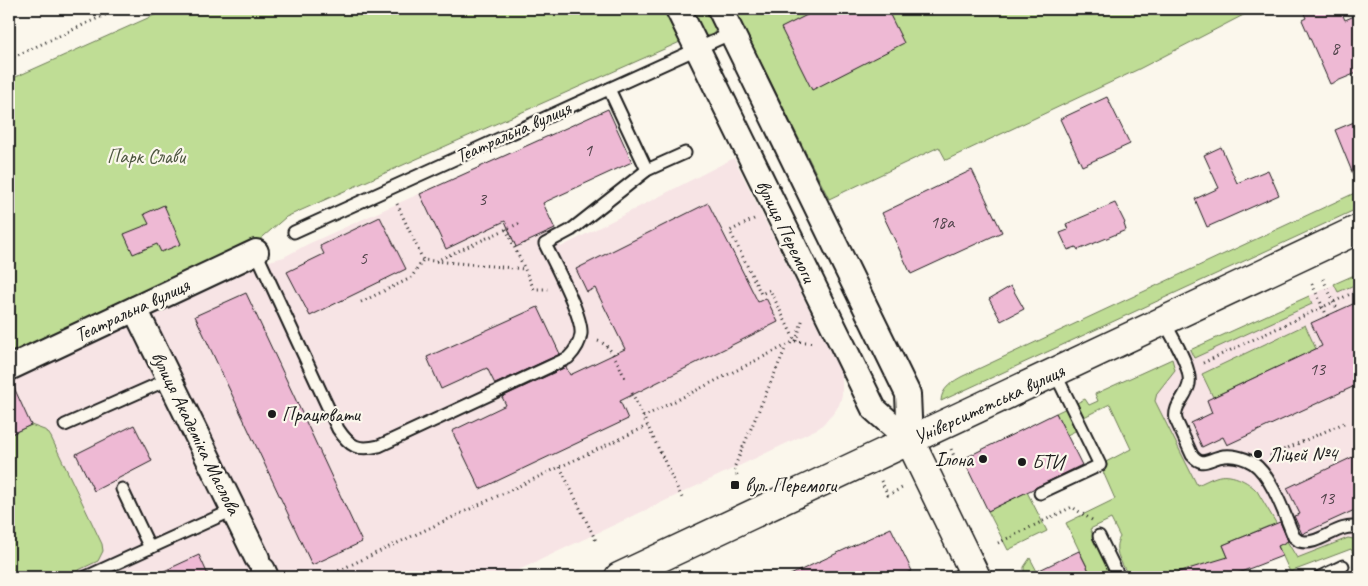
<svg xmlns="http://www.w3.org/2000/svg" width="1368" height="586" font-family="Caveat,sans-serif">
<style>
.built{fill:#f7e4e5}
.green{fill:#bfdd95;stroke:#6e7c58}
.building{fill:#eeb9d4;stroke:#1c1c1c}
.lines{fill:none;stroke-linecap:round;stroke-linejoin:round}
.lane-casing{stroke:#1c1c1c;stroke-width:15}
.street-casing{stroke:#1c1c1c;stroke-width:28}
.secondary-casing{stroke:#1c1c1c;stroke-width:31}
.path{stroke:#1c1c1c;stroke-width:3;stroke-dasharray:1 4;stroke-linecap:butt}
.lane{stroke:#fbf7ec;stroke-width:11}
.street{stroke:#fbf7ec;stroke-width:24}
.secondary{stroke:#fbf7ec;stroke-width:28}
.poi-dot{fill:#1c1c1c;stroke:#fbf7ec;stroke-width:2}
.labels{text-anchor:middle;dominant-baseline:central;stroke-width:4.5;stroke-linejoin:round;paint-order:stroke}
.number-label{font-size:18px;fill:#50434a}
.street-label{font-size:20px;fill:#1c1c1c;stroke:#fbf7ec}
.park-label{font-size:20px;fill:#4d5640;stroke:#fbf7ec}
.poi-label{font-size:20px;fill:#1c1c1c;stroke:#fbf7ec;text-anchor:start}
</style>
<rect width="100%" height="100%" fill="#fbf7ec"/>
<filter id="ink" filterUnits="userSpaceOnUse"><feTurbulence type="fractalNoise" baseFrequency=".02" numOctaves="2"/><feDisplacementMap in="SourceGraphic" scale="10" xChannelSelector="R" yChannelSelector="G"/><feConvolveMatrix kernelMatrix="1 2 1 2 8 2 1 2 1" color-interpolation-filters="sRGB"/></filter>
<g filter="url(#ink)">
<g class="built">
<polygon points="518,149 555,229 561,247 734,158 840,371 842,380 842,395 839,405 834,413 819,428 504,577 9,577 9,377 236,270 284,257 308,244"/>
<polygon points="1359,273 1359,565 1351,549 1290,572 1269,526 1223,545 1121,382"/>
</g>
<g class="green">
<polygon points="168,9 664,9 680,42 286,217 257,242 9,358 9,80"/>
<polygon points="699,9 712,9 720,25 712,35 701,36 692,17"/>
<polygon points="734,9 1255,9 1139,69 946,160 939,147 829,199"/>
<path d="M1359 191V208L941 401C941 389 953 381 963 376Z"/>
<polygon points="1359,273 1359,283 1338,292 1334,284"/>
<polygon points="1309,296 1312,304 1194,358 1190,350"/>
<polygon points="1305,325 1316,349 1213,397 1202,374"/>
<path d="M1172 359 1175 370 1157 393 1155 401 1197 485C1203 483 1209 479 1216 477 1230 472 1248 481 1257 491L1297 558 1348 538 1359 540V565L1351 549 1290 572 1269 526 1223 545 1235 574 1224 577 1199 566 1203 577H1129C1123 564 1111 550 1120 537L1111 519 1090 529 1114 577H1092L1066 523 1115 499 1100 465 1131 449 1110 404 1078 420 1081 428 1067 435 1056 413 1085 399 1089 405 1098 401 1095 394Z"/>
<polygon points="31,425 47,431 51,437 102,544 103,551 98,561 64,577 9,577 9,435"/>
<polygon points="1027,492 1047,531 1008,550 988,511"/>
<polygon points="1030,558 1040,577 1024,577 1024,567"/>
</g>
<g class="building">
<polygon points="819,9 887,9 904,43 812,90 781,28"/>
<polygon points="1302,9 1340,9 1345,20 1359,14 1359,72 1330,84 1302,20 1306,18"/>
<polygon points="1107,97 1130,144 1082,166 1060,119"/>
<polygon points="608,109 632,162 543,203 555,229 516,247 505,221 446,249 420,194"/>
<polygon points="1359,120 1359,189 1335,130"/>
<polygon points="1221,147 1237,183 1268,170 1279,195 1207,227 1195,199 1219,188 1204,155"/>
<polygon points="972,170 1002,232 911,274 882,213"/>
<polygon points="708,203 758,302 766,298 778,322 620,401 628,419 480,489 452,431 506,405 502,397 566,367 570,375 625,349 595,288 587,292 576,269"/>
<polygon points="1115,203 1125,223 1124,224 1126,230 1078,250 1076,247 1068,250 1060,233 1068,230 1066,224"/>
<polygon points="164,205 181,244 161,252 157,244 133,254 124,234 149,224 144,214"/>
<polygon points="380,217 406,269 310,316 287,272 324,254 320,246"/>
<polygon points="1011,286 1024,309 1001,321 989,299"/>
<polygon points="246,293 362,542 312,565 195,316"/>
<polygon points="1353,304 1359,317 1359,384 1227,445 1223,437 1202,447 1191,423 1212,413 1207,400 1322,346 1311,323"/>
<polygon points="538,307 560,354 495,384 487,368 441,389 427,357"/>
<polygon points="11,381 31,425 9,435 9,382"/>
<polygon points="1056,413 1082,465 988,511 963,459"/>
<polygon points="134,425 152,461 94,491 76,454"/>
<polygon points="1359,454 1359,508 1302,534 1294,516 1300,514 1287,488"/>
<polygon points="1280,522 1288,541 1278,546 1282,556 1228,577 1179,577 1178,572 1228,557 1223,545"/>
<polygon points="891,528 912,571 898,577 786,577"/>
<polygon points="1079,551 1092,577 1025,577"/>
<polygon points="199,555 209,577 151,577"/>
</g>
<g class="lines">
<defs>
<g id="lane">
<polyline points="609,89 647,170"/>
<polyline points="294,232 732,33"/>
<path d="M256 252 338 429C350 447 358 451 379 446L568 358C574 352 580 343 581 334 583 316 554 263 545 244L571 230 647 170 685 153"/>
<path d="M1164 321C1172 337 1192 368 1189 384 1186 398 1173 405 1176 420L1192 455C1202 467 1207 460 1219 457 1230 454 1243 457 1253 463 1272 476 1285 516 1294 537L1299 541C1320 547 1337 522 1359 528"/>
<polyline points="65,425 169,379"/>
<polyline points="122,489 150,548"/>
<polyline points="1040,493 1100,465 1055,373"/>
<polyline points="1099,536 1119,577"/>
<polyline points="86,577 233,510"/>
<polyline points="956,577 972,569"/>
<polyline points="1320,577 1343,566"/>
</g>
<g id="street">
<polyline points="678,9 874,409 910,441"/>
<polyline points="720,9 908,394 910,441"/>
<polyline points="135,309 257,558"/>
<polyline points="9,368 256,252"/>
<polyline points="263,570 266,577"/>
</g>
<g id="secondary">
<polyline points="910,441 976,577"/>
<polyline points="619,577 1359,229"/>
</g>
</defs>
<use href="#lane" class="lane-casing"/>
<use href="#street" class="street-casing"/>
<use href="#secondary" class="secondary-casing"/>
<g class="path">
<polyline points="104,9 107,14"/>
<polyline points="9,59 118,9"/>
<polyline points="397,204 423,260 525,269"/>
<polyline points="754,219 730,231 761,294 770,290 795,341"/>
<polyline points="506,229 534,289 548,289"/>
<polyline points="436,261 520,223"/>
<polyline points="1323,279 1338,311"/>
<polyline points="1312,284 1327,316"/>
<polyline points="361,302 411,278 423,260"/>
<path d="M598 341C613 346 619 367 626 380"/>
<polyline points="796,341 803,318"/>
<polyline points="1203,363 1359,290"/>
<polyline points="632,393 683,500"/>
<polyline points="643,417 795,341 815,343"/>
<polyline points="1270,456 1344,423"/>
<polyline points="949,465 956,461 951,449"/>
<polyline points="560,467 596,541"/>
<polyline points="737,475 734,468 786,347"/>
<polyline points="881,481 888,495 904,487"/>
<polyline points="998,543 1072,507 1092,520"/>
<polyline points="325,577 647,426"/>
</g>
<use href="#lane" class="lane"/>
<use href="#street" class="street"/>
<use href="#secondary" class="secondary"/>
</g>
</g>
<g class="poi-dot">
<circle cx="272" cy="414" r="5"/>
<circle cx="1258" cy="454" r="5"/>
<circle cx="983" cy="459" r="5"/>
<circle cx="1022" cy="462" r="5"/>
<rect x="730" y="480" width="10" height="10" rx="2.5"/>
</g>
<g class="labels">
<g class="number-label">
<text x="1335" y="48">8</text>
<text x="588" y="150">1</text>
<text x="482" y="199">3</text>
<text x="942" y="222">18а</text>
<text x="363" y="258">5</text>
<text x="1317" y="369">13</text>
<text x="1326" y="498">13</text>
</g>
<g class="street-label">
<text transform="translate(513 132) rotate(-24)">Театральна вулиця</text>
<text transform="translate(786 231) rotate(64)">вулиця Перемоги</text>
<text transform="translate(132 310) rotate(-25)">Театральна вулиця</text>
<text transform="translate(989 404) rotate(-25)">Університетська вулиця</text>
<text transform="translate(196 433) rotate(64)">вулиця Академіка Маслова</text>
</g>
<g class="park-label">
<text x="146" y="156">Парк Слави</text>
</g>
<g class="poi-label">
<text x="282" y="414">Працювати</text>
<text x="1268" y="454">Ліцей №4</text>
<text x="973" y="459" text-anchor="end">Ілона</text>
<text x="1032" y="462">БТИ</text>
<text x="745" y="485">вул. Перемоги</text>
</g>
</g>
<rect width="1368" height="586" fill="none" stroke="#fbf7ec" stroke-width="30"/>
<rect x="15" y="15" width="1338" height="556" fill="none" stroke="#1c1c1c" stroke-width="2" filter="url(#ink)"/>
</svg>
